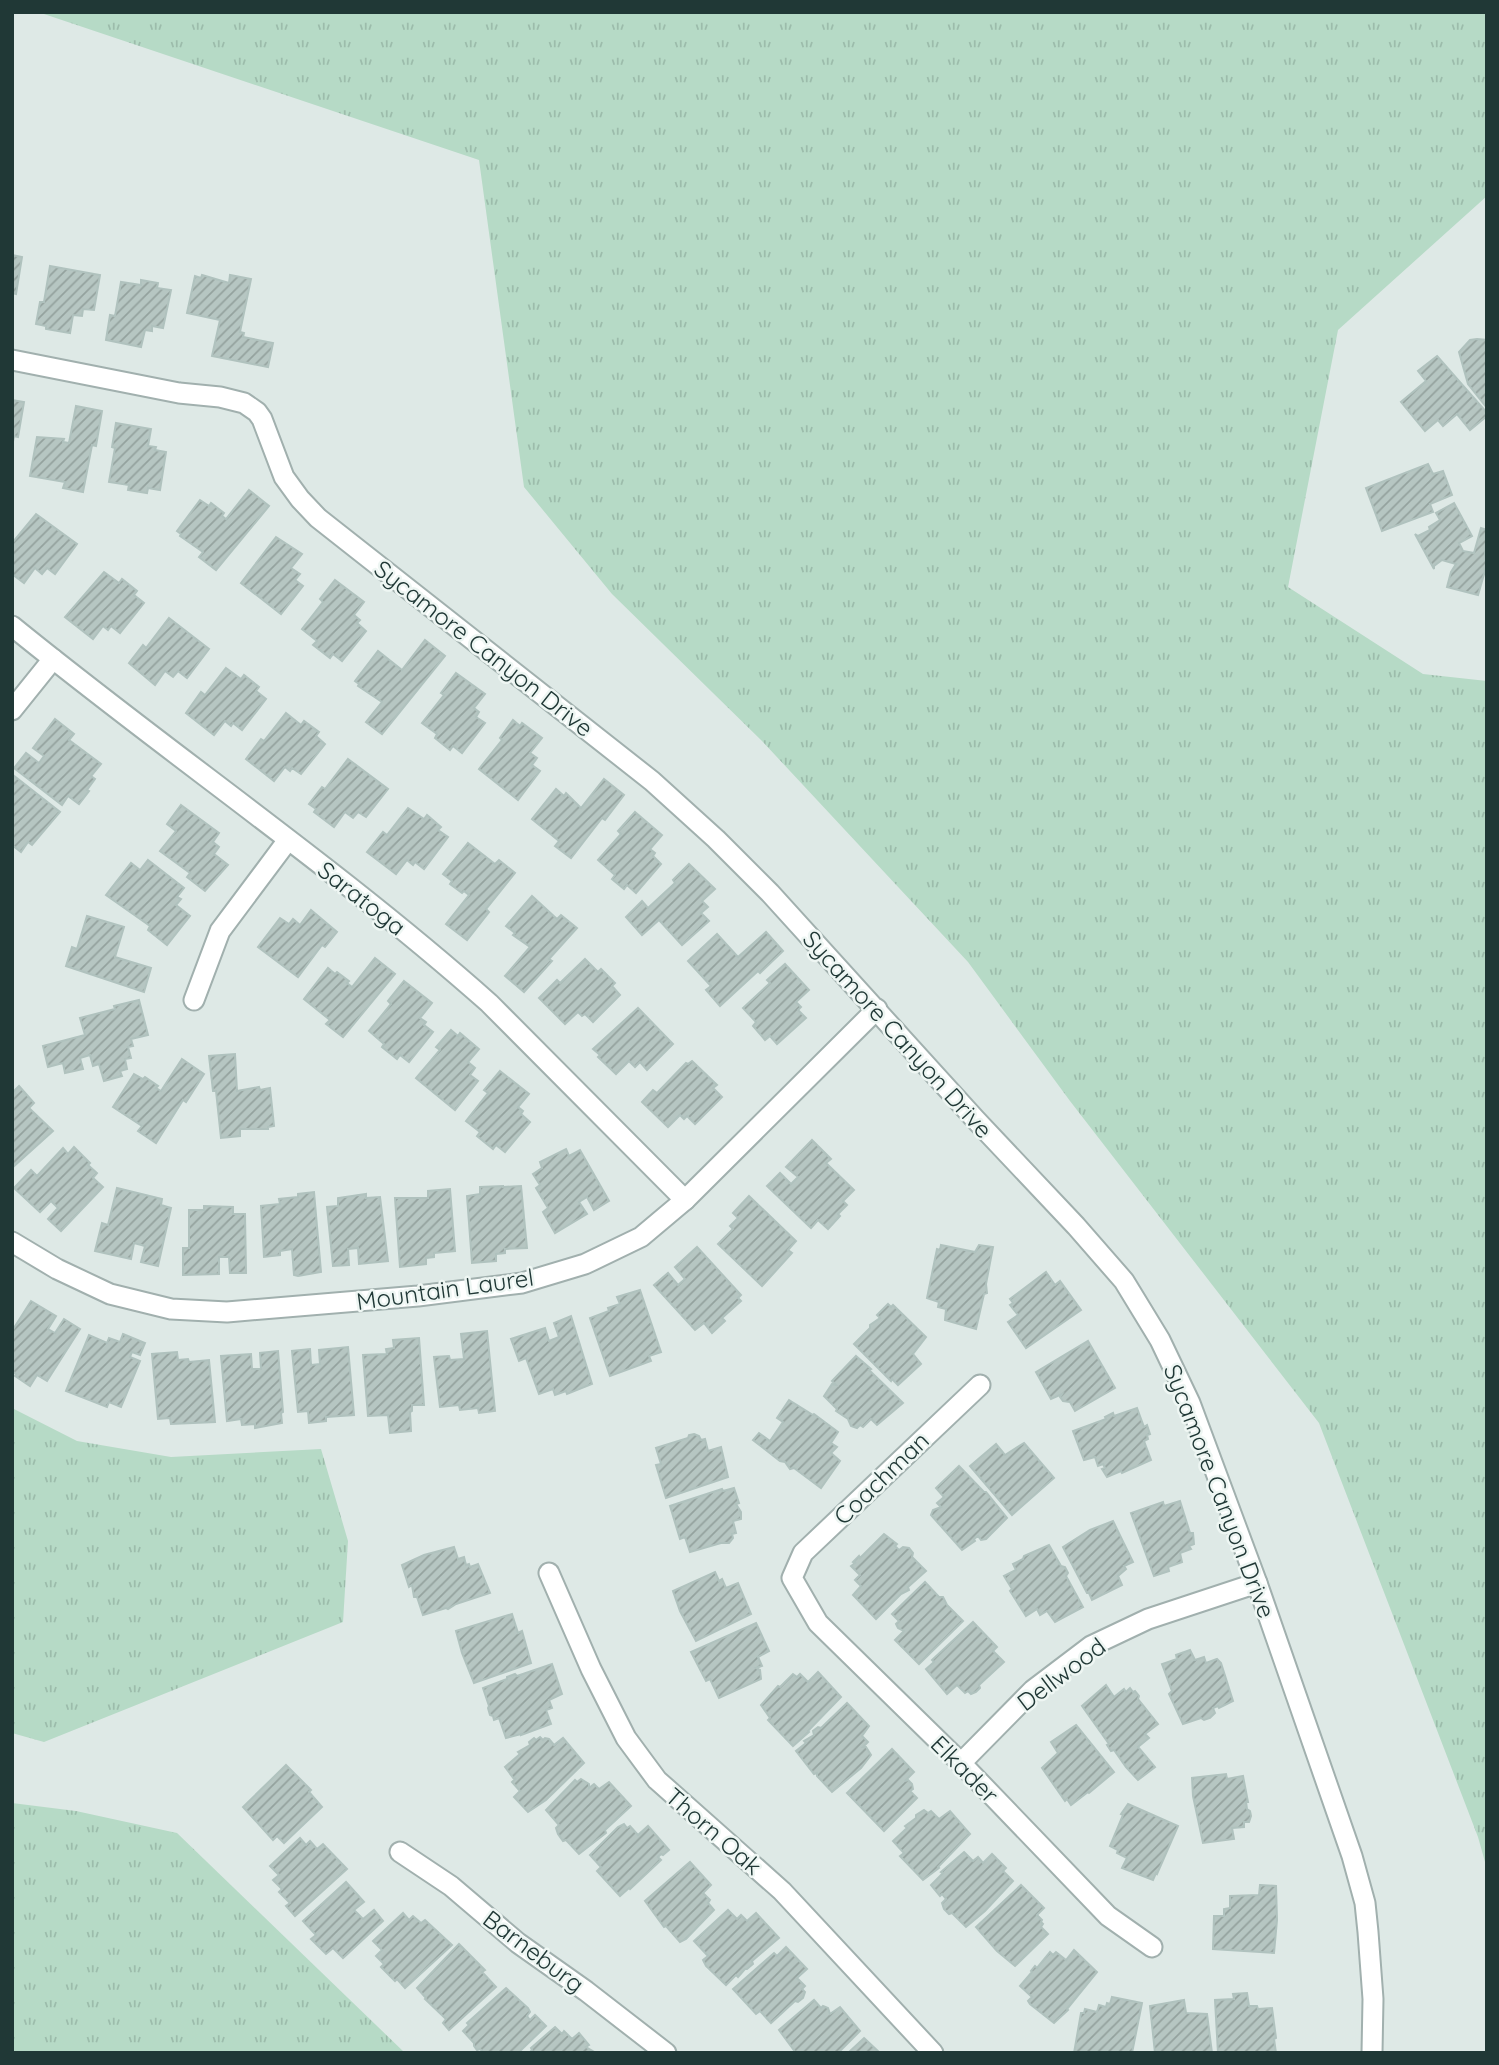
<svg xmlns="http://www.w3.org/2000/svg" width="1499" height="2065" font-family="Quicksand,sans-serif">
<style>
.grass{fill:url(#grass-tufts)}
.building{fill:url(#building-hatch);stroke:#b0c2be;stroke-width:2}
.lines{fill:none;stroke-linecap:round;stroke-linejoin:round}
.minor-casing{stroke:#a1b0ae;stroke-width:23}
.minor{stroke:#fff;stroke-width:19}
.labels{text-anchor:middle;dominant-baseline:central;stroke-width:5;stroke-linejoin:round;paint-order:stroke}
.street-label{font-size:24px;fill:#203836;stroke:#eef6f3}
</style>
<defs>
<pattern id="grass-tufts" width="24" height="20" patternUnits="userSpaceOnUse" patternTransform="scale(1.75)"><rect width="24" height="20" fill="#b6dac6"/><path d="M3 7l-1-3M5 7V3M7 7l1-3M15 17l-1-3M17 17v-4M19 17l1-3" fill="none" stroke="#9cbcab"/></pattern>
<pattern id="building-hatch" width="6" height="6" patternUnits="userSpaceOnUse" patternTransform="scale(1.75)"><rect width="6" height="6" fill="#b6c6c2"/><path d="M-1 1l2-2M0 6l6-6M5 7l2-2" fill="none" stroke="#94a29e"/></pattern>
</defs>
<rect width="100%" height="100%" fill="#dee9e6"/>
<g class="grass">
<polygon points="38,12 1487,12 1487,196 1338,330 1288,587 1423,674 1487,681 1487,1869 1478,1837 1319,1423 1070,1101 968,962 762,741 612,594 524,487 479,160"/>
<polygon points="12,1408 77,1441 171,1457 321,1449 348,1541 343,1622 44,1742 12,1733"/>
<polygon points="12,1803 76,1811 177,1833 405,2053 12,2053"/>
</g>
<g class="building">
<polygon points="12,255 22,257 16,294 12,293"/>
<polygon points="50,266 100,275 94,310 83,309 82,316 73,315 70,333 46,329 46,326 36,324 40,302 44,302"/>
<polygon points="202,275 229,283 230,275 251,279 240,332 244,333 243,337 273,343 268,367 212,356 220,320 187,313 195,276 201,278"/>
<polygon points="141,280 158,283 157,288 171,290 163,328 152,326 152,331 145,330 141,347 106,340 110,315 115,316 121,282 141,285"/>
<polygon points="1477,339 1487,340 1487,408 1468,384 1459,352 1470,340"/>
<polygon points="1437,356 1487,413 1487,416 1470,430 1457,414 1443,426 1438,420 1425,431 1401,402 1426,381 1418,371"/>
<polygon points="12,400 24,402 18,437 14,436 12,447"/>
<polygon points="76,406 102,411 96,446 92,445 83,492 63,488 65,482 30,476 37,437 64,439 63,442 69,443"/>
<polygon points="116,423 151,429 148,446 156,447 155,450 166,452 160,490 148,488 147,493 128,490 129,485 109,482 115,448 112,447"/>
<polygon points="1428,464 1433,474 1443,471 1452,495 1430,504 1433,512 1382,531 1366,488"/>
<polygon points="249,490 269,506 216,570 199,557 203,552 180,536 181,534 177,531 200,500 209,506 211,503 224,513 222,516 226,519"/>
<polygon points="1454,503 1472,536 1459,543 1463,551 1474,553 1481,528 1487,530 1485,555 1487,564 1478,595 1447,587 1451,572 1456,564 1442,560 1434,566 1434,569 1415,534 1418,536 1430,530 1429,527 1440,520 1436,513"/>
<polygon points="36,514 77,544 55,574 47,568 42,574 35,568 24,583 12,574 12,543"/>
<polygon points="276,537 302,554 291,568 300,574 295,580 303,586 281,614 241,583"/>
<polygon points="104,572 119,583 122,579 137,591 134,595 144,603 120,633 111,626 108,630 103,626 93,639 65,617"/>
<polygon points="335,580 364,602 354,615 360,620 357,623 366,631 342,661 333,654 330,658 313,645 317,641 302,629 323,602 320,599"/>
<polygon points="169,618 209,649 187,678 178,671 173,677 165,671 155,685 129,663 143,645 146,648"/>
<polygon points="425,640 445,656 382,734 366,722 382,702 358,686 359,684 355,681 378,651 402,670"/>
<polygon points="226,668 241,679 244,675 259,687 256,691 266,699 242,730 233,723 231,726 225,721 214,735 186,713 201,692 205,695"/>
<polygon points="456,673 485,694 474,708 479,712 476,717 485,723 462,753 453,746 450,750 435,738 437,734 422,723 444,695 441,693"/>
<polygon points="286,713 301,725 304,721 319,732 316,736 325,744 301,774 292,768 290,771 285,767 274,781 246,759 261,739 264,741"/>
<polygon points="55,719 74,734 69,740 101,764 91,776 95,779 87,790 89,791 79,804 68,796 62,805 14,768 26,753 39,763 44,756 33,748"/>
<polygon points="513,720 520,726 522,723 542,738 530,753 537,758 532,765 540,771 518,800 479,769 502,740 500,738"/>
<polygon points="348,759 388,789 366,817 358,812 353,818 345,812 334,827 314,812 316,809 309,804 322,787 325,789"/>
<polygon points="13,775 60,812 32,845 28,842 21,852 12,845"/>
<polygon points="604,779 624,795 605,820 602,818 571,858 555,846 559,841 532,819 556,789 564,796 566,793 581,808"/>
<polygon points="181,805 219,833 213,842 219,847 214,854 228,865 205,891 187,877 190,873 160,851 176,831 167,824"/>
<polygon points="408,808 424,819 427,815 441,827 438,830 448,837 424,869 415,862 413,865 407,860 396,874 367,852 383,832 387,835"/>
<polygon points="635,812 662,835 650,849 655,853 653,856 661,864 636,893 627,885 624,889 612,879 615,875 598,860 621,834 618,831"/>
<polygon points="468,843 495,864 499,860 515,873 486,909 489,912 467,940 446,924 469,895 464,891 462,893 450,884 452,881 443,874"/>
<polygon points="148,860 184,888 177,897 181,899 176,905 190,916 167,945 148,930 150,926 106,895 131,863 140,870"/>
<polygon points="689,864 715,889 702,901 708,907 701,913 709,921 682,945 659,920 642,935 626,917 642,901 648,908 675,883 673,880"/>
<polygon points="532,896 557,919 561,915 577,928 549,959 552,961 524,992 505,976 530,947 513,935 515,933 506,926"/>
<polygon points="311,910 337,932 325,947 322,945 298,977 258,947 280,918 289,924 293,919 300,925"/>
<polygon points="87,916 124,927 115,957 151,968 144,992 66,966 72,947 77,949"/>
<polygon points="766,932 783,951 760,973 758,971 720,1006 706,990 711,986 688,961 717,934 738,957"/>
<polygon points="375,958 395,974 343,1037 326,1024 330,1020 304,999 328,968 335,974 337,972 349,981 347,983 352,987"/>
<polygon points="585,959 598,972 601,969 615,983 612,986 620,995 593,1022 585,1014 582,1016 578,1012 565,1024 539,998 557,980 560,983"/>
<polygon points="785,964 809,990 796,1002 801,1007 798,1010 806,1018 777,1044 770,1036 765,1040 753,1026 756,1022 743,1008 770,983 767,980"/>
<polygon points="404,981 432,1003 420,1018 426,1022 424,1025 433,1032 409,1062 400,1055 397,1059 382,1047 384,1044 369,1031 391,1004 388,1001"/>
<polygon points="139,1000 148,1035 131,1039 133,1046 128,1047 131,1058 125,1059 127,1069 120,1071 122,1076 104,1081 99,1064 93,1066 90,1055 80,1058 83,1069 65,1073 63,1063 48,1067 43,1046 85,1035 80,1018 115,1009 114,1006"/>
<polygon points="638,1008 673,1044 647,1070 640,1062 635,1067 629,1061 616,1074 598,1057 600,1055 593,1049"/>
<polygon points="451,1030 458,1036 460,1033 479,1049 468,1062 475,1068 470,1075 478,1081 455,1110 416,1078 440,1050 436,1047"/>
<polygon points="235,1054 237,1091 259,1087 260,1090 270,1088 274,1126 268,1127 268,1129 240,1129 240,1136 221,1138 216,1091 213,1091 209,1056"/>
<polygon points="182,1059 204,1074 186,1102 183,1100 156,1143 138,1131 142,1126 113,1107 134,1074 143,1079 145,1077 158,1086 156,1088 161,1091"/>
<polygon points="692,1061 717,1085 713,1088 722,1097 695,1124 687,1116 684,1119 680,1115 668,1127 642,1102 653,1090 657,1093 686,1063 688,1064"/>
<polygon points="500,1071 529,1094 518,1107 523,1111 521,1114 530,1122 505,1152 496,1145 493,1149 477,1136 480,1132 466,1121 488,1093 484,1090"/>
<polygon points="19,1086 34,1103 29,1108 53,1131 12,1168 12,1093"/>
<polygon points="812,1140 831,1159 826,1163 854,1190 843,1201 847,1205 838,1214 840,1216 828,1229 818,1220 811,1228 767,1186 780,1173 791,1184 798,1177 786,1167"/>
<polygon points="74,1147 90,1163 88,1165 97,1173 93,1178 103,1187 61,1231 48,1219 58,1208 51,1201 40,1212 14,1188 31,1170 37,1176 63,1148 68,1154"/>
<polygon points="566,1149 569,1156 580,1150 609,1201 594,1210 587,1197 579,1202 587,1214 555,1233 543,1212 548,1208 536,1188 540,1185 533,1174 542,1168 540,1162"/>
<polygon points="503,1186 503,1187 521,1186 527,1248 505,1249 505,1253 496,1254 496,1261 472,1263 467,1196 480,1194 480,1187"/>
<polygon points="117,1188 162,1199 161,1205 171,1208 158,1266 141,1262 145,1246 134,1243 131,1259 95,1251 102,1223 108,1225"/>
<polygon points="450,1189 455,1251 434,1253 434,1257 426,1258 426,1264 400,1267 395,1198 428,1198 428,1191"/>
<polygon points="314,1192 321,1272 298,1276 294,1275 292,1249 280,1251 280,1255 264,1257 261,1206 280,1204 279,1199 298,1197 298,1194"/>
<polygon points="366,1194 366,1198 380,1197 388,1261 359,1264 358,1248 348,1249 349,1265 333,1266 327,1207 338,1206 338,1198"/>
<polygon points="749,1196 796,1241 788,1250 792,1253 762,1286 718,1244 733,1229 730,1226 738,1218 733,1213"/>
<polygon points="204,1206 233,1207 233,1214 245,1214 246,1273 230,1273 229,1257 219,1257 219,1274 183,1275 183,1248 189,1248 189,1210 204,1210"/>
<polygon points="941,1245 975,1252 979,1245 993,1247 986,1284 987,1293 984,1294 976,1329 945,1320 946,1309 938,1307 939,1302 927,1298 937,1249 940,1250"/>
<polygon points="697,1247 741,1295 738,1298 741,1301 722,1318 725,1321 712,1333 704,1323 695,1330 654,1285 668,1273 678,1285 685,1279 675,1267"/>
<polygon points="1046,1272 1055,1285 1060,1281 1081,1310 1026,1348 1008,1322 1018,1315 1010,1305 1013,1303 1010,1299"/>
<polygon points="640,1290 661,1352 649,1356 651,1361 610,1376 590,1318 609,1311 608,1308 620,1304 617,1297"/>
<polygon points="31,1301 56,1316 48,1329 55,1333 64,1319 80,1329 47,1381 37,1375 30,1386 15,1376 16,1374 12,1371 12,1331"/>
<polygon points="888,1304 891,1307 893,1305 926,1337 913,1354 921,1364 898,1385 892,1379 891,1381 854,1344 870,1328 870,1325 880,1318 877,1315"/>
<polygon points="571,1316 592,1384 567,1394 566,1391 555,1395 553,1389 539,1394 526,1358 519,1361 511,1339 545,1328 549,1341 559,1337 554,1323"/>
<polygon points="487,1331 495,1411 479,1413 478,1408 460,1410 459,1405 440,1407 434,1357 449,1356 450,1360 464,1359 461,1334"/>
<polygon points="123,1334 145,1343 140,1355 132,1352 130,1357 140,1361 121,1407 109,1402 107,1407 66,1391 89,1335 107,1343 109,1338 120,1342"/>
<polygon points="419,1338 424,1405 412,1405 412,1411 410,1412 411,1431 390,1433 388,1415 368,1416 363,1355 387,1354 386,1349 394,1348 393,1340"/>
<polygon points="1088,1341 1115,1388 1075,1411 1070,1402 1063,1401 1060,1397 1062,1394 1051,1399 1036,1372"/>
<polygon points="348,1347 354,1415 326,1417 326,1421 309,1423 308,1411 298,1412 292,1351 310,1349 311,1365 320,1364 319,1350"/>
<polygon points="278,1351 283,1412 281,1413 282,1423 255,1428 255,1424 242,1425 241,1419 227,1421 221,1356 251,1354 252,1369 261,1369 260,1353"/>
<polygon points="177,1352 178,1360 188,1359 189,1362 209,1360 215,1422 171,1424 170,1418 158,1419 152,1354"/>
<polygon points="856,1356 871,1369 869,1370 903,1403 877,1425 871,1419 863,1427 860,1425 857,1428 851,1426 848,1419 836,1411 837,1409 824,1396 832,1384 836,1385 832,1381"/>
<polygon points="789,1400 813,1415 814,1414 838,1432 831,1443 837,1447 831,1453 840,1461 821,1488 794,1468 790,1469 785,1462 780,1461 753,1440 759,1433 770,1441 783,1422 777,1418"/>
<polygon points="1137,1408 1144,1427 1147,1425 1150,1434 1147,1435 1148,1439 1144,1441 1151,1460 1122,1473 1121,1471 1107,1477 1102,1469 1105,1468 1103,1464 1098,1466 1095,1457 1084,1460 1073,1431 1106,1419 1105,1417 1113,1413 1114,1416"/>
<polygon points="694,1434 699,1436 701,1440 705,1439 708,1451 721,1447 728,1477 666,1498 656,1465 661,1464 656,1448 688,1438 689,1435"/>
<polygon points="1024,1443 1054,1478 1012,1515 970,1466 996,1444 1005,1455"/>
<polygon points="959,1466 984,1492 986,1492 1007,1518 986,1539 981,1540 978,1536 974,1539 975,1541 962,1550 931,1515 933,1510 941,1507 937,1503 944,1497 936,1488"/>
<polygon points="734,1488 739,1503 736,1504 741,1512 741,1519 733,1521 736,1533 732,1534 733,1538 729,1543 721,1543 690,1552 685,1537 680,1539 670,1506 722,1489 723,1491"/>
<polygon points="1180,1501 1190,1533 1193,1533 1194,1544 1189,1546 1191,1549 1180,1553 1182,1562 1168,1567 1169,1571 1154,1576 1131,1513 1163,1502 1164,1506"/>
<polygon points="1113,1521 1133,1562 1124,1566 1126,1569 1118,1576 1122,1585 1092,1600 1089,1593 1087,1593 1063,1547 1090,1530"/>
<polygon points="884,1534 897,1544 895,1546 899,1550 903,1547 909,1548 913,1553 912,1557 926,1571 908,1587 909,1590 901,1594 876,1619 853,1595 861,1586 855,1580 860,1575 851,1566 855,1563 853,1562 859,1556 860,1558"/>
<polygon points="1049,1545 1061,1566 1065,1567 1068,1573 1066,1576 1083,1607 1055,1622 1047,1611 1040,1615 1037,1609 1026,1616 1010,1591 1012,1589 1004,1576 1016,1570 1013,1564 1023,1559 1024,1556"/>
<polygon points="454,1547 458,1559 464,1557 466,1565 469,1564 470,1567 478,1564 490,1593 456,1604 448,1609 446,1608 423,1615 417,1597 414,1597 412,1585 409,1587 402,1565 424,1555"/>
<polygon points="715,1572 719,1581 722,1579 726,1588 738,1583 751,1614 696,1641 680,1611 673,1591"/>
<polygon points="925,1582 939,1597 943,1597 947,1605 963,1621 919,1664 895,1640 904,1631 898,1628 896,1624 899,1621 892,1614"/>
<polygon points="512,1614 518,1633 522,1631 531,1663 474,1683 462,1653 456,1631"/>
<polygon points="973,1622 997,1647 993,1651 1004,1662 979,1685 980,1688 976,1692 971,1694 968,1691 965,1693 957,1685 947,1694 926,1669 934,1662 932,1660"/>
<polygon points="756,1623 769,1651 758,1657 762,1666 756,1668 760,1670 761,1679 719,1698 710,1679 706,1681 691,1652"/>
<polygon points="1190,1650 1195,1660 1204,1657 1206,1663 1217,1659 1221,1663 1233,1701 1219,1708 1218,1706 1213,1708 1215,1713 1210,1718 1204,1720 1201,1718 1183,1724 1169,1694 1172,1691 1162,1664 1177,1659 1176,1655"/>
<polygon points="552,1664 562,1694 549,1700 552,1708 546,1710 551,1724 521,1735 521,1734 506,1738 499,1718 494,1720 493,1716 490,1715 488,1708 489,1706 483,1688 507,1679 507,1677 515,1674 517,1676"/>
<polygon points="818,1672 841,1697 808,1731 809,1732 793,1746 768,1720 770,1718 761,1705 778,1686 780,1687 793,1674 797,1677 800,1674 808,1682"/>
<polygon points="1106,1685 1114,1697 1124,1689 1126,1692 1130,1688 1133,1692 1135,1691 1139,1696 1138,1699 1158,1724 1145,1734 1149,1738 1138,1747 1155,1767 1138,1780 1126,1767 1114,1750 1111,1751 1107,1745 1109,1744 1082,1706"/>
<polygon points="847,1703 869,1726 862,1736 868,1742 863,1747 866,1747 871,1755 861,1768 832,1792 817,1776 817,1773 814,1774 796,1751 806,1743 804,1741 814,1735 813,1731 818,1727 821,1728"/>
<polygon points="1076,1725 1114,1772 1089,1793 1088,1792 1071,1805 1067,1799 1065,1801 1042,1768 1058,1753 1051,1742"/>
<polygon points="540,1737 543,1740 545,1738 549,1739 554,1745 563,1738 584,1763 546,1800 528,1812 514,1797 520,1791 512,1782 516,1778 514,1779 505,1767 520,1754 518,1752 530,1745 529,1742 534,1738 536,1740"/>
<polygon points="892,1749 914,1772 905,1781 908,1780 912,1784 913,1789 910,1791 917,1798 884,1831 847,1793"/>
<polygon points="286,1765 311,1790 309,1792 322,1807 284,1843 277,1836 273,1840 243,1807"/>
<polygon points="1226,1774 1227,1779 1243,1776 1248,1802 1246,1802 1247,1809 1250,1811 1251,1816 1249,1822 1244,1822 1244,1827 1232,1828 1234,1839 1203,1843 1193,1796 1192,1778"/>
<polygon points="581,1779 589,1784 589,1788 594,1784 599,1789 609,1782 631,1806 605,1830 606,1833 579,1854 566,1840 563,1841 558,1834 556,1828 559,1825 546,1810 575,1780 577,1782"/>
<polygon points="1128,1804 1178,1826 1157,1874 1156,1873 1153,1880 1122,1868 1127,1858 1117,1853 1118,1850 1110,1846 1123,1815 1121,1814"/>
<polygon points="924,1810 928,1813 931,1811 939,1819 950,1811 970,1834 938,1867 939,1868 923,1880 900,1856 904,1853 893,1841 907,1828 905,1826 916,1818 916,1815"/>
<polygon points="624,1824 627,1828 630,1826 638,1835 648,1826 669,1850 663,1855 661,1854 658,1857 661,1860 630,1889 629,1888 620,1896 597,1871 601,1867 590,1855 618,1827"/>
<polygon points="300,1838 306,1845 310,1841 317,1849 323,1844 347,1869 295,1916 286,1906 290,1903 279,1892 282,1889 273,1880 279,1875 270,1866"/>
<polygon points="964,1852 973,1861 978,1857 983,1863 992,1854 1006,1868 1003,1871 1013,1881 985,1911 966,1927 952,1913 949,1914 944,1909 942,1903 946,1899 942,1894 940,1896 931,1885 943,1873 941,1872"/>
<polygon points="690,1862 711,1885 703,1893 710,1900 708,1903 714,1910 686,1939 680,1942 666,1926 664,1927 645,1901"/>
<polygon points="346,1882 364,1902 354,1910 363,1919 374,1910 383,1921 343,1958 333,1948 326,1954 311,1939 316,1935 303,1921"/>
<polygon points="1021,1885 1044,1908 1037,1915 1042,1920 1041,1922 1043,1924 1041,1927 1048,1934 1015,1966 997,1951 976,1927"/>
<polygon points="1260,1885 1276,1886 1277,1920 1274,1953 1213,1949 1214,1916 1224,1916 1224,1909 1230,1908 1230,1896 1259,1895"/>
<polygon points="728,1910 737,1919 741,1915 747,1921 756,1913 779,1938 752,1961 753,1964 747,1969 745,1969 738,1977 736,1975 726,1985 706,1966 703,1960 708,1956 694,1941"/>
<polygon points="403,1913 409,1920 413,1916 421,1923 425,1920 452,1945 405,1988 397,1979 395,1981 381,1967 384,1964 376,1956 382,1950 373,1941"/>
<polygon points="459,1944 485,1970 482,1972 496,1987 449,2030 443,2023 446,2019 425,1999 426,1998 417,1988"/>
<polygon points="786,1947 807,1969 797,1978 805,1986 802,1989 805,1992 803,1998 798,2002 795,2001 771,2023 760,2011 756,2014 733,1989 774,1953 777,1956"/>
<polygon points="1074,1950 1097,1972 1067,2009 1068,2010 1054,2023 1030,2004 1028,2001 1032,1997 1020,1986 1032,1972 1031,1971 1035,1966 1037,1968 1050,1952 1053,1955 1056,1952 1066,1960"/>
<polygon points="506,1988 528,2008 530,2012 527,2016 530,2020 535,2015 546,2026 518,2053 484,2053 480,2049 477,2050 474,2046 474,2043 463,2031 469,2025 467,2023"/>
<polygon points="1247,1993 1249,2006 1257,2006 1258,2009 1272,2008 1276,2038 1274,2039 1276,2053 1218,2053 1215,2000 1234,1999 1233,1994"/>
<polygon points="1112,1997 1142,2003 1132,2053 1074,2053 1081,2013 1084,2013 1085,2009 1097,2012 1099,2005 1106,2007 1107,2003 1110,2004"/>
<polygon points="814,2000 821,2008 823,2006 828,2008 830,2014 840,2007 860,2031 838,2053 796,2053 779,2030"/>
<polygon points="1184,2000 1186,2013 1207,2014 1212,2053 1155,2053 1150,2006"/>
<polygon points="555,2027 562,2034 564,2031 572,2039 579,2033 589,2045 586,2047 596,2053 529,2053 532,2050 531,2048"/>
<polygon points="864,2038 880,2053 848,2053"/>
</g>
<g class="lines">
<defs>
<g id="minor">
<polyline points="12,360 179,393 220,397 244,403 257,412 262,419 284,477 300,499 318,518 652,781 716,839 770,893 975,1119 1076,1226 1124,1281 1160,1340 1190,1403 1257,1583 1352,1856 1365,1903 1368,1932 1373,1999 1372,2053"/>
<path d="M12 626C169 754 337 868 489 1003L685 1200"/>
<polyline points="12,710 53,659"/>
<polyline points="194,1000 220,931 288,840"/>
<polyline points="12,1242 57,1269 110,1294 171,1309 227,1312 418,1296 522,1283 585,1264 641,1237 685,1200 877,1009"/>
<polyline points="980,1385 803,1553 792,1578 818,1623 961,1763 1108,1916 1152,1947"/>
<polyline points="549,1573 591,1669 626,1738 657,1780 782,1891 933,2053"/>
<polyline points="961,1763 1033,1690 1091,1646 1148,1619 1257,1583"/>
<polyline points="400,1852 451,1886 518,1943 586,1991 666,2053"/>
</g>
</defs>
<use href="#minor" class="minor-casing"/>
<use href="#minor" class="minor"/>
</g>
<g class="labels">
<g class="street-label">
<text transform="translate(484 648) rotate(38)">Sycamore Canyon Drive</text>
<text transform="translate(362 898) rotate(38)">Saratoga</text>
<text transform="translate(898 1034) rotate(48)">Sycamore Canyon Drive</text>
<text transform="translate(445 1289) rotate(-8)">Mountain Laurel</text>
<text transform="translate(881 1478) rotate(-44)">Coachman</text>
<text transform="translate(1220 1491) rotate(69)">Sycamore Canyon Drive</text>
<text transform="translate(1061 1674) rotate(-37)">Dellwood</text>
<text transform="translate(965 1769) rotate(45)">Elkader</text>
<text transform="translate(714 1831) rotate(41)">Thorn Oak</text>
<text transform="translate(534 1951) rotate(37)">Barneburg</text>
</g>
</g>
<rect width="1499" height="2065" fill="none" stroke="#203836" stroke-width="28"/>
</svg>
